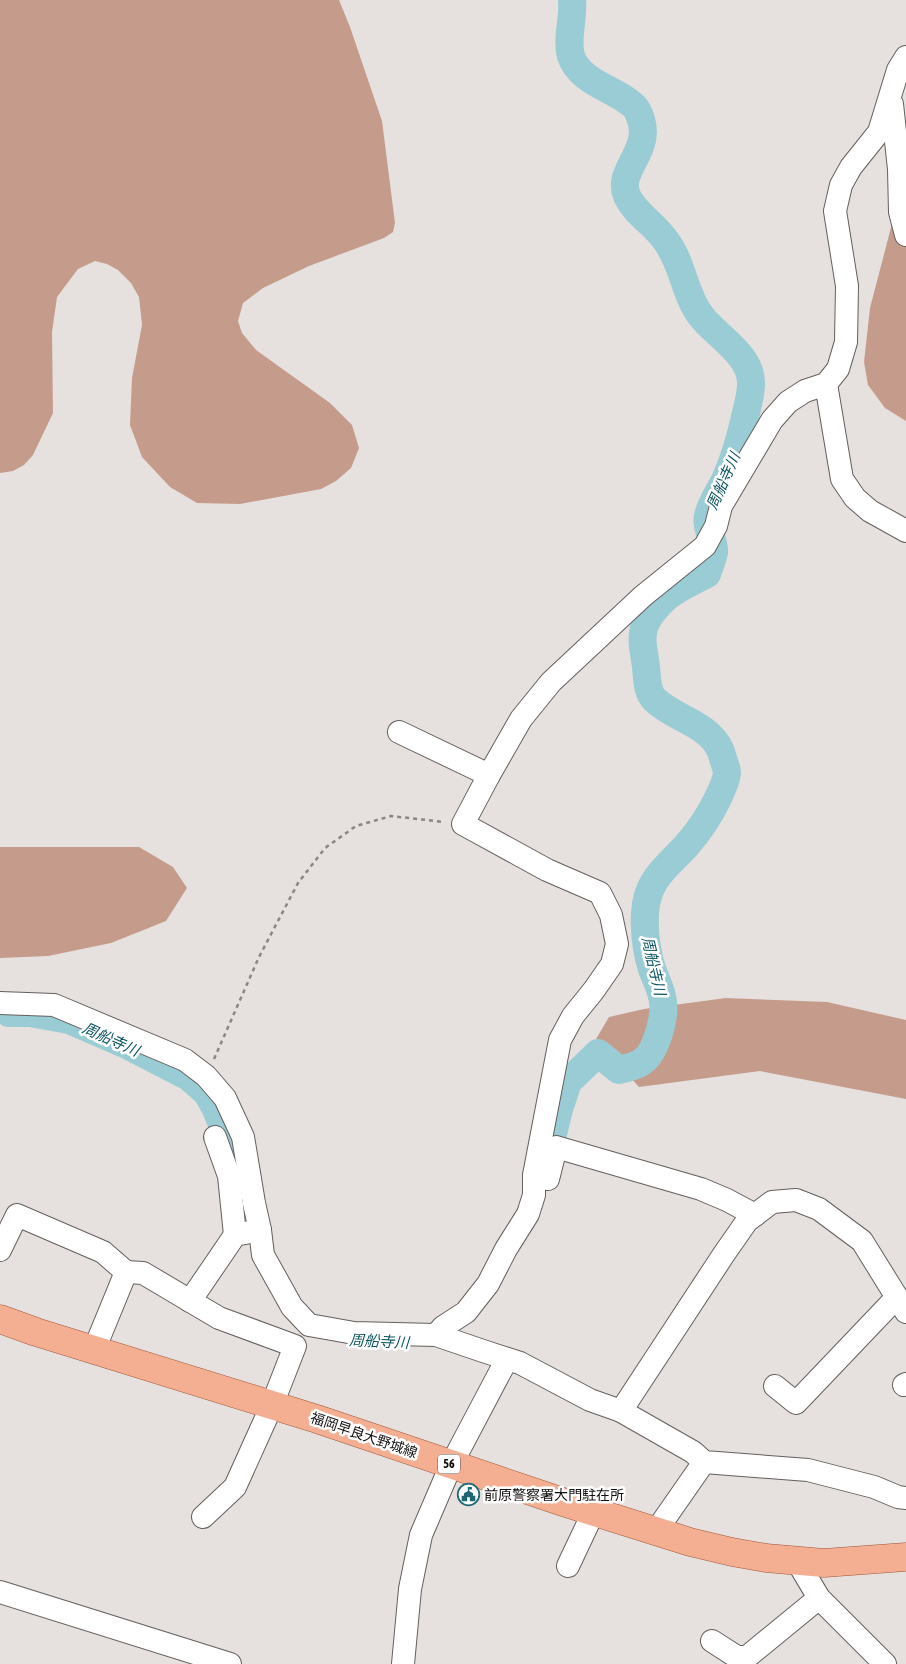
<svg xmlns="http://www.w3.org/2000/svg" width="906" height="1664" font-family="'Asap Condensed','Noto Sans JP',sans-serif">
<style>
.forest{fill:#c59c8b}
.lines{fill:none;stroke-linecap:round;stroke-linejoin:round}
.river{stroke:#99ccd4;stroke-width:28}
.minor-casing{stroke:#645f5d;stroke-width:24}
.major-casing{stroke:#a05534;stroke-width:29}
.path{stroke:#8a8684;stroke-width:2.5;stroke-dasharray:4 4;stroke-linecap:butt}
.minor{stroke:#fff;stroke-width:22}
.major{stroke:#f4af92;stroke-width:28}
.labels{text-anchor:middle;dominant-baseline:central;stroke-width:5;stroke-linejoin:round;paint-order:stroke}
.shield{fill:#fff;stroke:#585756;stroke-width:1}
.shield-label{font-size:12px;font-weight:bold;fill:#110f0e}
.street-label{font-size:14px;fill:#110f0e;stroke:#fff}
.poi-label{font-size:14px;fill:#110f0e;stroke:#fff;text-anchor:start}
.water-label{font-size:15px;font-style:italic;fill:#0b555f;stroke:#fff}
</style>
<rect width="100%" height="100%" fill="#e6e0de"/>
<g class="forest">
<polygon points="0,0 339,0 350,27 382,121 395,223 393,232 384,238 309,266 263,288 243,303 238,321 242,333 256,350 330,403 352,425 359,448 351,468 336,481 321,489 240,504 197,503 170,487 142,457 130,425 132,378 142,325 139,297 131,283 118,270 107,264 95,261 78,269 57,297 52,332 53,413 33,455 24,465 13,471 0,473"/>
<polygon points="906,170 906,421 885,408 868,385 864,362 870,308"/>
<polygon points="0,847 139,847 173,867 187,888 166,921 111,943 48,956 0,958"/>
<polygon points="726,998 827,1002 906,1020 906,1099 760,1071 639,1087 596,1039 609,1017 644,1009"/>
</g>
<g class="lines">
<g class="river">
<polyline points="9,1013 30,1013 69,1020 129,1046 189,1077 207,1093 215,1107 239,1166 243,1190"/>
<path d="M548 1155 559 1109 568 1082 598 1053 619 1070C625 1068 634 1067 640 1063 656 1055 665 1018 663 1002 662 991 656 980 652 969 647 953 644 931 645 913 647 879 666 868 687 845 700 830 710 815 718 798 722 790 726 782 727 773 727 768 724 763 723 758 715 724 676 721 654 699 647 692 647 677 646 667 645 656 641 644 643 633 644 620 658 604 668 596 679 587 694 581 707 574 709 567 713 559 714 552 715 541 705 527 708 516 711 502 720 491 726 478 735 457 741 436 746 413 748 404 751 394 751 384 752 355 717 337 701 316 684 294 683 263 666 241 655 224 636 215 627 196 615 168 658 149 637 110 635 106 630 103 626 100 609 88 578 79 571 56 566 38 574 19 572 0"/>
</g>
<defs>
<g id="minor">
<polyline points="892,104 899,169 900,212 906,235"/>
<polyline points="826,384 842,479 855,498 870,511 906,531"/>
<polyline points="399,732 489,775"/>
<polyline points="0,1003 54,1005 185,1060 206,1076 225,1098 243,1137 254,1203 260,1230 263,1255 292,1307 309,1325 354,1333 436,1335 483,1351 520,1363 590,1400 621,1411 693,1452 704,1462 808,1470 874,1487 898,1497 906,1498"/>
<polyline points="215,1137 229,1176 235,1235"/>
<polyline points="548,1179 556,1147 701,1189 727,1200 755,1215"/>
<polyline points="0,1250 17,1215 103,1252 126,1272 94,1350"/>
<polyline points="126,1272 143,1273 219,1318 295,1346 272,1405 235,1487 203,1517"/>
<polyline points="190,1301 235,1235 260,1230"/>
<polyline points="436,1335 443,1327 466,1312 488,1284 506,1249 528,1214 534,1195 534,1175 560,1040 573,1016 594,990 612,964 617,944 611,915 600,893 547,870 463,824 489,775 521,719 551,682 643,596 705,546 716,526 721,506 772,420 788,402 805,391 826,384 838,369 846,342 847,286 835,211 841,185 851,167 879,132 898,70 906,57"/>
<polyline points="904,1385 906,1384"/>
<polyline points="775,1386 796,1403 897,1297"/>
<polyline points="621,1411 724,1254 747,1221 772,1202 796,1200 819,1209 862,1241 906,1312"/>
<polyline points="656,1531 704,1462"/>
<polyline points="797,1561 819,1598 885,1664"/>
<polyline points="568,1566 594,1511"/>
<polyline points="0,1592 230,1664"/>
<polyline points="712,1641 737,1657 747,1657 819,1598"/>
<polyline points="403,1664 410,1589 421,1535 451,1465 507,1359"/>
</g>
<polyline id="major" points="0,1319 36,1332 317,1419 563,1502 690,1542 732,1552 766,1558 824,1563 906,1557"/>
</defs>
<use href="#minor" class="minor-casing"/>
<use href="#major" class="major-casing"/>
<polyline class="path" points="214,1059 259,957 298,883 325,848 356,826 391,816 444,822"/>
<use href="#minor" class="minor"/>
<use href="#major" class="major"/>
</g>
<defs>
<symbol id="civic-ring" viewBox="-11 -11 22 22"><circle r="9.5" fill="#fff" stroke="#1d6872" stroke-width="1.5"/><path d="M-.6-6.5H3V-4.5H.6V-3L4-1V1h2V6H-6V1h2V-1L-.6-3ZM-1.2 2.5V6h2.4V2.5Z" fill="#1d6872"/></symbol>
</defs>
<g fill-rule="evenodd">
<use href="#civic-ring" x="456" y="1482" width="25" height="25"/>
</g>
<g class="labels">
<rect class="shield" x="438" y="1454.5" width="22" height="19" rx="4"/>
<g class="shield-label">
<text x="449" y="1464">56</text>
</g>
<g class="street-label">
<text transform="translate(364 1435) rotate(19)">福岡早良大野城線</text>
</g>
<g class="poi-label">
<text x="484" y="1495">前原警察署大門駐在所</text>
</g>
<g class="water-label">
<text transform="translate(723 481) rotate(-66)">周船寺川</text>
<text transform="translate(654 966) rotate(77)">周船寺川</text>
<text transform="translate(111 1039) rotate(24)">周船寺川</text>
<text transform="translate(379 1341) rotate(3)">周船寺川</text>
</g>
</g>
</svg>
